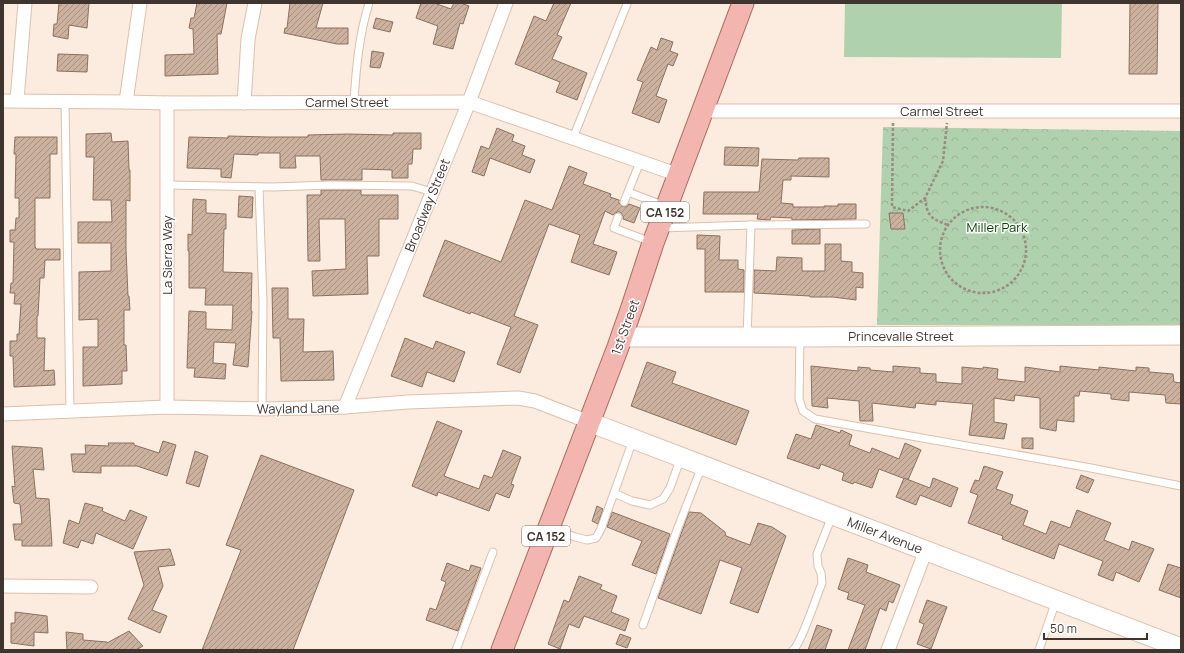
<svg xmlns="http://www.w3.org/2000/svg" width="1184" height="653" font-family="Manrope,sans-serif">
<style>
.forest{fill:url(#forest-crowns)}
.garden{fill:#b0d1ad}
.building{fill:url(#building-hatch);stroke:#8a7160}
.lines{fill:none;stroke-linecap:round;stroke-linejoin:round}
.lane-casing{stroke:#dcc0ad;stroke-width:9}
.street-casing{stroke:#dcc0ad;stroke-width:15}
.secondary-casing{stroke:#dcc0ad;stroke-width:21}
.primary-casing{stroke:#ae685f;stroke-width:23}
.path{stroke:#998c82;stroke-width:2.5;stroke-dasharray:3 2;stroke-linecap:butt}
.lane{stroke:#fff;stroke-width:7}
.street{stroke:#fff;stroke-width:13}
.secondary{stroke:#fff;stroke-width:19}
.primary{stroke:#f2b5af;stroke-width:21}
.labels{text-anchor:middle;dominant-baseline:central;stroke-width:3;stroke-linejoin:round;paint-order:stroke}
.shield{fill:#fff;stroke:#79726d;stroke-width:1}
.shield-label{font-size:12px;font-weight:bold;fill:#40352e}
.street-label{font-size:13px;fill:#40352e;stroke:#fff}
.park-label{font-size:13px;fill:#004501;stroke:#fff}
</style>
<defs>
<pattern id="forest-crowns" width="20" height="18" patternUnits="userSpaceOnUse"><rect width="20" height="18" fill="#b0d1ad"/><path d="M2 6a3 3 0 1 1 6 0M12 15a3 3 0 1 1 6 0" fill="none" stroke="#98b495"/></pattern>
<pattern id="building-hatch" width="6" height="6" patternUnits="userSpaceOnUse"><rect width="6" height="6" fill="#ccb19e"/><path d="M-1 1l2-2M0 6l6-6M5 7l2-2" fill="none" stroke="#a79181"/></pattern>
</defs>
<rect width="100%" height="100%" fill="#fcebdf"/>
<polygon class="forest" points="883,127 1181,131 1181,325 877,325"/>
<polygon class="garden" points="845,3 1062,3 1061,58 844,57"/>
<g class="building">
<polygon points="59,3 89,3 87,28 69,25 68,39 53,36 54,24 57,24"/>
<polygon points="197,3 227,3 221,34 217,34 218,74 165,76 165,55 194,54 193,29 189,28 191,18 194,18"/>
<polygon points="290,3 323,3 316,28 348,28 348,44 337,44 284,33 285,28 287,28"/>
<polygon points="421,3 434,3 451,9 454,3 461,3 469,6 463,24 460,23 453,49 433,44 438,26 416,18"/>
<polygon points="554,3 571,3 557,35 562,37 552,59 587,73 577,100 556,92 560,82 515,64 534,16 546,21"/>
<polygon points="1130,3 1158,3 1157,74 1129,74"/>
<polygon points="376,18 393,22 390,32 373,28"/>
<polygon points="661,38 673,42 670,51 678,54 673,66 668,64 656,96 667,100 659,123 632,113 643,82 637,80 651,47 657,50"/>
<polygon points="372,51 384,53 380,68 370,67"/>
<polygon points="58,54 88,55 87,72 57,71"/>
<polygon points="497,128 514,135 512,141 525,146 522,155 535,160 530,173 490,158 484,176 472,172 481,146 489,149"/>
<polygon points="111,133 112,142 128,141 129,170 130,170 130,201 126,200 126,249 128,296 129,296 130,310 124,310 124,345 126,345 127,371 122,371 122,384 83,386 83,347 98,347 98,319 79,320 79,272 111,271 111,243 78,243 78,222 112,222 111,200 93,200 94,157 86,157 86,134"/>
<polygon points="393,133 421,133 421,149 413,149 412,164 408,164 408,178 392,178 392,170 362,169 362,180 321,180 320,156 295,156 296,168 280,168 280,153 258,153 258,155 234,154 231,178 221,177 221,169 187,168 189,137 228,138 228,136 268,137 308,137 308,135 348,134 393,135"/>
<polygon points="15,137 57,137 57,154 50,154 50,198 35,198 35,246 36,249 60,249 60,260 45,260 44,278 40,278 38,316 37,316 37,338 45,338 44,371 54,370 55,385 14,387 13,356 10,356 10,341 17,341 17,334 19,334 21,304 14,304 15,293 10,293 11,283 13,283 14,242 10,242 10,230 15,230 16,218 19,218 19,198 15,198 16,154 14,154"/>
<polygon points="725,147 759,148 758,166 724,165"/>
<polygon points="799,158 829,158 829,177 791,176 791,180 783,180 781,203 793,204 793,207 824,207 824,206 838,206 838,204 856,204 856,219 792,220 792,218 771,217 770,220 768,220 757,219 758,214 703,214 704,192 759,192 762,159 798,160"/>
<polygon points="569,166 587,173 583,184 611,194 610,197 619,200 619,203 622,206 625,207 629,204 640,208 634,223 623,219 623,216 620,212 617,212 613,215 605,211 593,244 617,252 609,275 571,262 580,235 549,224 514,316 538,325 520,373 497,364 511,327 471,312 470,314 423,296 445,240 501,262 525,200 552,210"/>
<polygon points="321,190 361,190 361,195 398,195 398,219 379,219 379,256 367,256 368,294 313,296 312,271 346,269 345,219 319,219 320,261 308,261 307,195 321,195"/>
<polygon points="239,196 253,197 252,218 238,217"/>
<polygon points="193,199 206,200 206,213 226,214 226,229 224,229 223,272 252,273 251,311 252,311 248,367 233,365 236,343 214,342 213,363 226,364 225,379 194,377 195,368 187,368 189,311 206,312 206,329 232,330 233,305 205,305 206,288 189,288 189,251 188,251 188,234 192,235"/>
<polygon points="889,213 903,213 905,229 891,229"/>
<polygon points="820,229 820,244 792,244 792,230"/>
<polygon points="697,235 720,236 719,260 738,260 738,269 744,270 744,292 705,292 705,249 697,249"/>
<polygon points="825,244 841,244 841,261 852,262 852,272 863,273 863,288 856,287 856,300 833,297 810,297 810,296 754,293 754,270 776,271 777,257 802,258 802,271 825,271"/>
<polygon points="272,288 288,288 288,319 304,319 303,352 333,351 334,380 281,381 280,338 273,338"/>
<polygon points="405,338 433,349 436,341 465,352 454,382 427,372 422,387 391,376"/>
<polygon points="647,362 676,372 672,383 749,411 736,445 631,406"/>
<polygon points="811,366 858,371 858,367 870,368 870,370 893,372 893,366 920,368 920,373 936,374 936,382 962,384 962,367 983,369 983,367 998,369 997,379 1025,382 1025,367 1060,372 1060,366 1099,370 1099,367 1136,371 1136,367 1149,368 1149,372 1173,374 1174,382 1181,383 1181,404 1166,403 1165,395 1129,392 1129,401 1111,399 1111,394 1080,391 1079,396 1074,396 1074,422 1057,420 1056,431 1040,428 1040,398 1015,395 1014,401 994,398 994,422 1007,424 1004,439 969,435 973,404 936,401 936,405 916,403 915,408 872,403 873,421 860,421 859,401 827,398 828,408 812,406"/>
<polygon points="437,421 462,431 444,476 479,489 484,475 492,478 503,450 521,457 511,484 514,485 509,498 496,493 489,511 438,492 437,496 412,486"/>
<polygon points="816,425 840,433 841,430 852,435 849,445 870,453 872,448 899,459 905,443 921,450 908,480 879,469 872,488 854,482 853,484 842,480 844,473 821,464 819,469 787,458 796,434 811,439"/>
<polygon points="1022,438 1033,438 1033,449 1022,448"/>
<polygon points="163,441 176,445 167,476 137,466 101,466 101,473 73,472 71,454 86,454 85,445 109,446 108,443 134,443 134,445 159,453"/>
<polygon points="12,446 42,448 44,470 33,469 36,498 49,499 52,546 22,546 22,540 15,540 13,524 22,524 20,504 14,503 12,486 15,487"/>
<polygon points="195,451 208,456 199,487 186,483"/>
<polygon points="261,455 354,490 293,650 202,650 241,550 226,545"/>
<polygon points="984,466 1003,472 996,489 1013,495 1010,504 1028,511 1023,525 1046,534 1051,521 1070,528 1077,510 1111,523 1104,540 1129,550 1132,541 1154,549 1139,582 1116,572 1113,581 1098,575 1103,561 1059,544 1054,559 1002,539 1003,536 968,523 978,495 970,492 975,480 979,481"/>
<polygon points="1081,475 1094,480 1088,493 1076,488"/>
<polygon points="904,478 930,488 933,478 958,488 951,507 920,495 916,505 896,497"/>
<polygon points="85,503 103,508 102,511 125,521 130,510 147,517 133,549 96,533 93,544 81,540 78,548 63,543 69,520 79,524"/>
<polygon points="597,506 603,509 598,524 592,521"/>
<polygon points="612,512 670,534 656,574 632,565 642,541 607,527"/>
<polygon points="689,512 701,513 725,532 726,536 750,545 758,523 772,527 786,536 758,613 730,603 742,568 720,560 701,614 658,598"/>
<polygon points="170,549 175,565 158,567 163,586 152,610 167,616 160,633 128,619 144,585 134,552"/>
<polygon points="848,558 868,565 866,572 900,585 893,603 889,601 886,611 880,608 865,650 848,650 865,605 847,599 849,593 838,589"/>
<polygon points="447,563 469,571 471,565 481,568 458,631 426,620 430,608 436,610 446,582 441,580"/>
<polygon points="1168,564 1181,568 1181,598 1159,590"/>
<polygon points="579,576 602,585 600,589 617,596 611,612 629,619 625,631 584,616 579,628 569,624 560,649 548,644 564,600 569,602"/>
<polygon points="927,600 947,607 931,649 917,644 924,624 919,622"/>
<polygon points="15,612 47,616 48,633 34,632 34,646 11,643 11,623 15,623"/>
<polygon points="817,625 832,630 825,650 808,650"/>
<polygon points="129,631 143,646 136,650 67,650 66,632 83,634 83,640 107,642 107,643"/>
<polygon points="620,634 631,638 627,648 616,644"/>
</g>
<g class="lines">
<defs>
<g id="lane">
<polyline points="65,101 70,411"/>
<path d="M354 102C356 69 359 35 369 3"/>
<polyline points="573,138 627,4"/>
<polyline points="167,185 273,187 330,185 412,186 432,192"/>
<polyline points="259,187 263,303 262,409"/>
<polyline points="628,192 665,206"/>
<polyline points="624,202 640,162"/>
<polyline points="618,217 614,228 651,242"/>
<polyline points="661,228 751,225 866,224"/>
<polyline points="747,337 751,225"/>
<polyline points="800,338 799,399 803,411 815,419 1091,468 1181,486"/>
<polyline points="633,440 614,493 632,501 650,505 663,499 670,488 681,457"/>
<polyline points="551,528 575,537 587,540 596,538 601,529 614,493"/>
<polyline points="643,625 677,530 702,466"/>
<polyline points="456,650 493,552"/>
<path d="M793 650C801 644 817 595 822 583L821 573 818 566 817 554 832 516"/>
<polyline points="1039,650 1056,601"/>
</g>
<g id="street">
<polyline points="17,100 25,3"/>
<polyline points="3,101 126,102 167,103 469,102 679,175"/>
<polyline points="126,102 140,3"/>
<polyline points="167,103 167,407"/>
<polyline points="244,103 248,39 255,3"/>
<polyline points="703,111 1181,111"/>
<polyline points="345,407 469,102 506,3"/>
<polyline points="3,414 167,407 263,409 345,407 408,402 518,398 535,401 589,422"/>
<polyline points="3,586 91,587"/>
<polyline points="888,650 926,550"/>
</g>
<g id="secondary">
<polyline points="622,337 800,337 1181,335"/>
<polyline points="589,422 1181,648"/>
</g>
<polyline id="primary" points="502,650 618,347 633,304 653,243 743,3"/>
</defs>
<use href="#lane" class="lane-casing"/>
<use href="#street" class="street-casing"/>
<use href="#secondary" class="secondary-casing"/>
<use href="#primary" class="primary-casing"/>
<g class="path">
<polyline points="893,123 892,207 908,211 925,198 943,161 947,123"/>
<path d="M925 198C927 217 932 219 948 225"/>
<circle cx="983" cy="250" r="43"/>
</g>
<use href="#lane" class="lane"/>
<use href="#street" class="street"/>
<use href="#secondary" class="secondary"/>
<use href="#primary" class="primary"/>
</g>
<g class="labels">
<g class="shield">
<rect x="641" y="202" width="48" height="20" rx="3"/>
<rect x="522" y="526" width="48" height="20" rx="3"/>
</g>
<g class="shield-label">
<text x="665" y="212">CA 152</text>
<text x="546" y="536">CA 152</text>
</g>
<g class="street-label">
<text x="347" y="102">Carmel Street</text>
<text x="942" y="111">Carmel Street</text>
<text transform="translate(427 205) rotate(-68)">Broadway Street</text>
<text transform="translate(167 255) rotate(-90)">La Sierra Way</text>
<text transform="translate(625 327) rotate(-70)">1st Street</text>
<text x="901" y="336">Princevalle Street</text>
<text transform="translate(298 408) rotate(-1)">Wayland Lane</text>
<text transform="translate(885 535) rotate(21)">Miller Avenue</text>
</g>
<g class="park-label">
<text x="997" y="227">Miller Park</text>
</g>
</g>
<rect width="1184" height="653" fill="none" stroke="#40352e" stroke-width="8"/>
<path d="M1044 633v6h103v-6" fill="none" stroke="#40352e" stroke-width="2"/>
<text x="1050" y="633" font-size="12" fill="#40352e" stroke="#ffffff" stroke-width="3" paint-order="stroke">50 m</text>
</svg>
